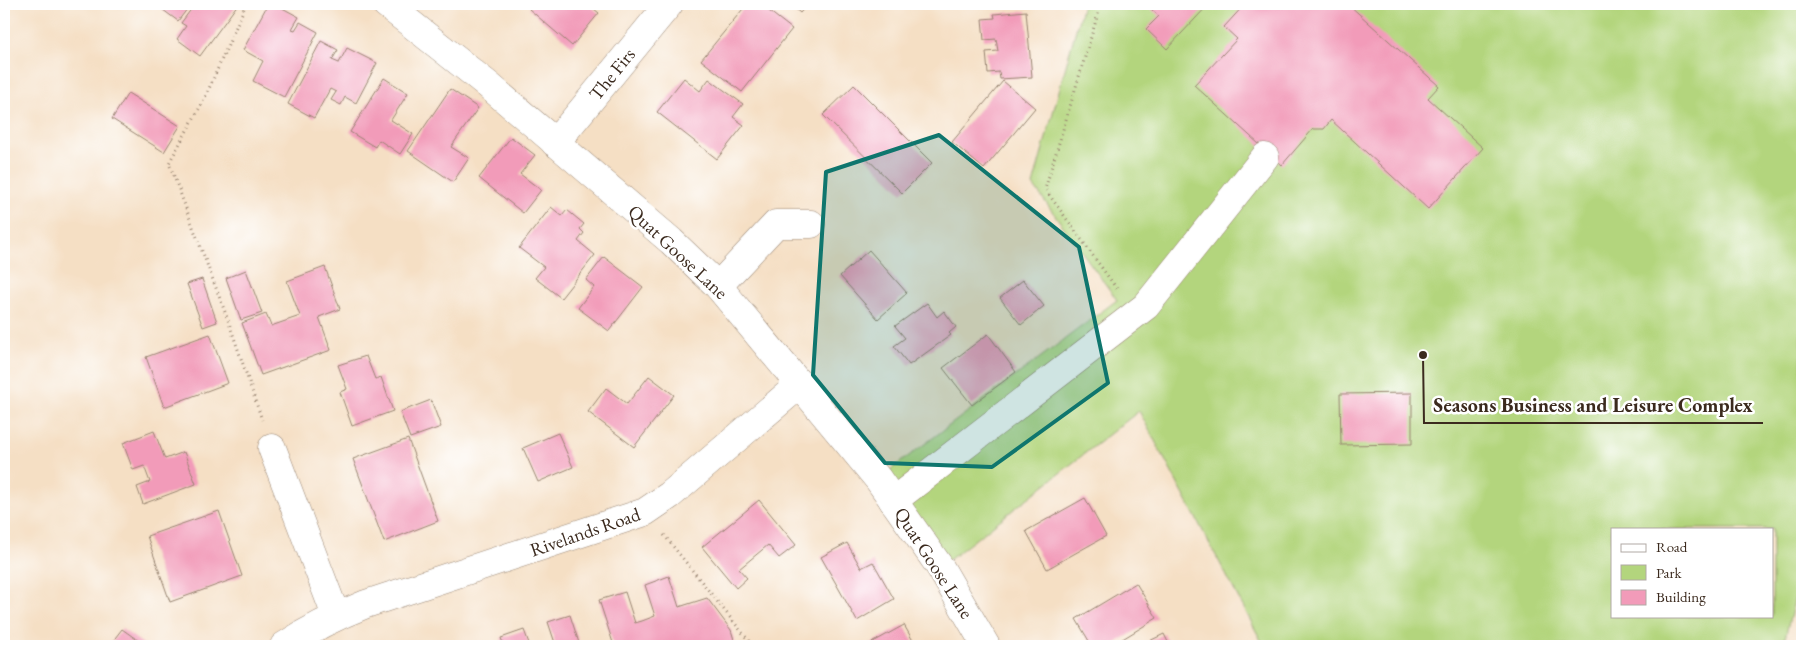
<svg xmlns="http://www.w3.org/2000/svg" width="1806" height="650" font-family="'EB Garamond',serif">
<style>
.green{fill:#b3d57d;stroke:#77804e;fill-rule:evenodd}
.building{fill:#f29bb9}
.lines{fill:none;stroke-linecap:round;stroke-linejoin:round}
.minor-casing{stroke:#988471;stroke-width:29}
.path{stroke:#988471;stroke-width:3;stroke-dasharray:1 4;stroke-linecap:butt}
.minor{stroke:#fff;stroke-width:28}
.marked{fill:#0f766e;fill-opacity:0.2;stroke:#0f766e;stroke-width:4;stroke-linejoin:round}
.labels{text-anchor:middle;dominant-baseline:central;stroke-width:5;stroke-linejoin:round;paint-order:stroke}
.street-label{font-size:19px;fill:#3b2a1e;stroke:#fff}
.leader{fill:none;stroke:#3b2a1e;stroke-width:2}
.callout-dot{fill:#3b2a1e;stroke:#fff;stroke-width:2}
.callout-label{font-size:20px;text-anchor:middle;font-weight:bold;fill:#3b2a1e;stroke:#fff;stroke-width:5;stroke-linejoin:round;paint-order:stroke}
</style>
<rect width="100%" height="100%" fill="#fff"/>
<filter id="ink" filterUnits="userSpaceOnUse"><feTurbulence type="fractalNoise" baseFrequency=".02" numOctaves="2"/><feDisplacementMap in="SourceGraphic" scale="10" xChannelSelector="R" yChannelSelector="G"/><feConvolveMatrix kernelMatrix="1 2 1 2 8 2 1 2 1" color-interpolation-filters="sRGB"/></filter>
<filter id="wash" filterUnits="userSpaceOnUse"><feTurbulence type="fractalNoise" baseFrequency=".0096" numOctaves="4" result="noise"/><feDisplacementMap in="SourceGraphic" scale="20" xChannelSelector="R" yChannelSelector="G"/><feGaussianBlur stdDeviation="1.12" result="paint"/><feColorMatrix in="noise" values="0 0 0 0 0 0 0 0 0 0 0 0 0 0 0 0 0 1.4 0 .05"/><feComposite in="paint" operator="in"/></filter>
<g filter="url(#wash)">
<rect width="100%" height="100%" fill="#f5dfc4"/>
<path class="green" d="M1083 4H1802V570L1783 646H1264L1139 411 940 567 878 479 1117 300 1033 185ZM1612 529H1772V616H1612Z"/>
<g id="blocks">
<g class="building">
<polygon points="155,4 191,4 178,21"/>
<polygon points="195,4 238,4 200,56 177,39 186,26 181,23"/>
<polygon points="268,4 275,4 299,17 292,29 295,30 300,22 318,32 284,97 253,81 263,61 243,50"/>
<polygon points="534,4 588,4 599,13 572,46 529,9"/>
<polygon points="747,4 760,4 792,29 742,92 701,60"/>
<polygon points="790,4 808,4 800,13"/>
<polygon points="1155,4 1209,4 1167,49 1146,29 1159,16 1151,9"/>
<polygon points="1245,4 1348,4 1439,86 1428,98 1483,148 1428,209 1331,120 1324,129 1313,129 1282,165 1194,85 1237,39 1224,27"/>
<polygon points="1026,11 1032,77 1000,79 999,72 988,73 986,52 998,51 996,39 984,40 982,19 995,18 994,14"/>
<polygon points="321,41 338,50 332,60 339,63 347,48 377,63 356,103 345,97 341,105 331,100 336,92 330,89 314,118 288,104"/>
<polygon points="384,78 408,93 391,120 413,134 400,154 379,140 375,147 350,132"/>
<polygon points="684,78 700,91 709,79 743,104 733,117 744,125 717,159 657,112"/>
<polygon points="1003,81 1035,108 984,169 952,142"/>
<polygon points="854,85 932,163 902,193 823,115"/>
<polygon points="450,89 478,108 451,147 469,158 453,182 408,151"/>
<polygon points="128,93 180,126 164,152 112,119"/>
<polygon points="511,137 535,155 520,174 541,190 523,213 479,178"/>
<polygon points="551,207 562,216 567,210 584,224 580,229 584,233 578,241 595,255 561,298 535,278 544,267 519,248"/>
<polygon points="869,250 907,293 878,319 840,276"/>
<polygon points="604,257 643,287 609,331 578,308 594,287 586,280"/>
<polygon points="325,267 340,309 319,317 331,350 261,375 242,323 266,314 271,326 300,316 287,281"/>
<polygon points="246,270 262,313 241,320 226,278"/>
<polygon points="202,279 217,322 203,327 187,284"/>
<polygon points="1023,280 1044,306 1021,325 1000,298"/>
<polygon points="927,303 937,317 944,311 956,327 949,333 951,335 909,365 894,346 905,338 895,326"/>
<polygon points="210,334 228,383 164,407 146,357"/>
<polygon points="988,334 1016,372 972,405 943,368"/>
<polygon points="366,356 375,379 381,377 393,411 352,426 340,392 347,389 338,365"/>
<polygon points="649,376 674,395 634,447 588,412 606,388 627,404"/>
<polygon points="1412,393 1412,444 1341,445 1340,394"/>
<polygon points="431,400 441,427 410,438 400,412"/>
<polygon points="154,431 165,459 184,452 196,484 143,504 137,487 150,482 144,466 133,470 123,443"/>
<polygon points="558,433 573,467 538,482 523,448"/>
<polygon points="408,439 438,521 384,542 353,459"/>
<polygon points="1085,498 1106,536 1047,569 1026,531"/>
<polygon points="759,500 796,545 779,558 768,545 739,569 747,578 736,588 702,547"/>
<polygon points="219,511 242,576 170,602 147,536"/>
<polygon points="847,543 861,568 873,562 894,599 857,621 821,557"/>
<polygon points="669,576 679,607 707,598 731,630 736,646 689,646 688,645 683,646 614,646 599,600 625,592 635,623 642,621 655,616 645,585"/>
<polygon points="1136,583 1157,618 1111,646 1092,646 1076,619"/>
<polygon points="570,615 580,646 556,646 548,622"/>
<polygon points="904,625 916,646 866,646"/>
<polygon points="122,629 146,646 109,646"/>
<polygon points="524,630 530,646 504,646 501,638"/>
<polygon points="1164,634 1170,646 1139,646"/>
</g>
</g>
</g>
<g filter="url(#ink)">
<use href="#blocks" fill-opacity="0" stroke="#988471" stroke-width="1"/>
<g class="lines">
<defs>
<g id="minor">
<polyline points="386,4 487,84 671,241 718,286 878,479 940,567 986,646"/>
<polyline points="555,143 669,4"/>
<polyline points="718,286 776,224 811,224"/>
<polyline points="272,448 336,616"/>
<polyline points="893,501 1146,306 1265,157"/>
<path d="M284 646C311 628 336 616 366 604L645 512 670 495 799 385"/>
</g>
</defs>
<use href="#minor" class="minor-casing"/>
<g class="path">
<polyline points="246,4 204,100 169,163 228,320 262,420"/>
<polyline points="1101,4 1045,189 1117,289"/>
<polyline points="664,535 753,646"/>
</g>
<use href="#minor" class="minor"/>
</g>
</g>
<path class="marked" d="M939 135 1079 247 1108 383 992 467 885 463 813 375 826 172Z"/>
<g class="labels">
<g class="street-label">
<text transform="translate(612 74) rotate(-51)">The Firs</text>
<text transform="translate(678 252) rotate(43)">Quat Goose Lane</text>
<text transform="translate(585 532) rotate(-19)">Rivelands Road</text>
<text transform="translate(934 563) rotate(57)">Quat Goose Lane</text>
</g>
</g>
<path class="leader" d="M1423 355L1424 423H1763"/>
<circle class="callout-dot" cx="1423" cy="355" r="5"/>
<g class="callout-label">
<text x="1593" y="412">Seasons Business and Leisure Complex</text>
</g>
<rect width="1806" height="650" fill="none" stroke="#fff" stroke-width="20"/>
<rect x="1611" y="528" width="162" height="90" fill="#ffffff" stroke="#b1aaa5"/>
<rect x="1621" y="544" width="25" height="8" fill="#ffffff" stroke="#b1aaa5"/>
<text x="1656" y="552" font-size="15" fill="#3b2a1e">Road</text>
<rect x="1621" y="565" width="25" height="15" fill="#b3d57d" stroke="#b1aaa5"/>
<text x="1656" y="578" font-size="15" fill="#3b2a1e">Park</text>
<rect x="1621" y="590" width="25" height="15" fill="#f29bb9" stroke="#b1aaa5"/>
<text x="1656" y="602" font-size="15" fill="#3b2a1e">Building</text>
</svg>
